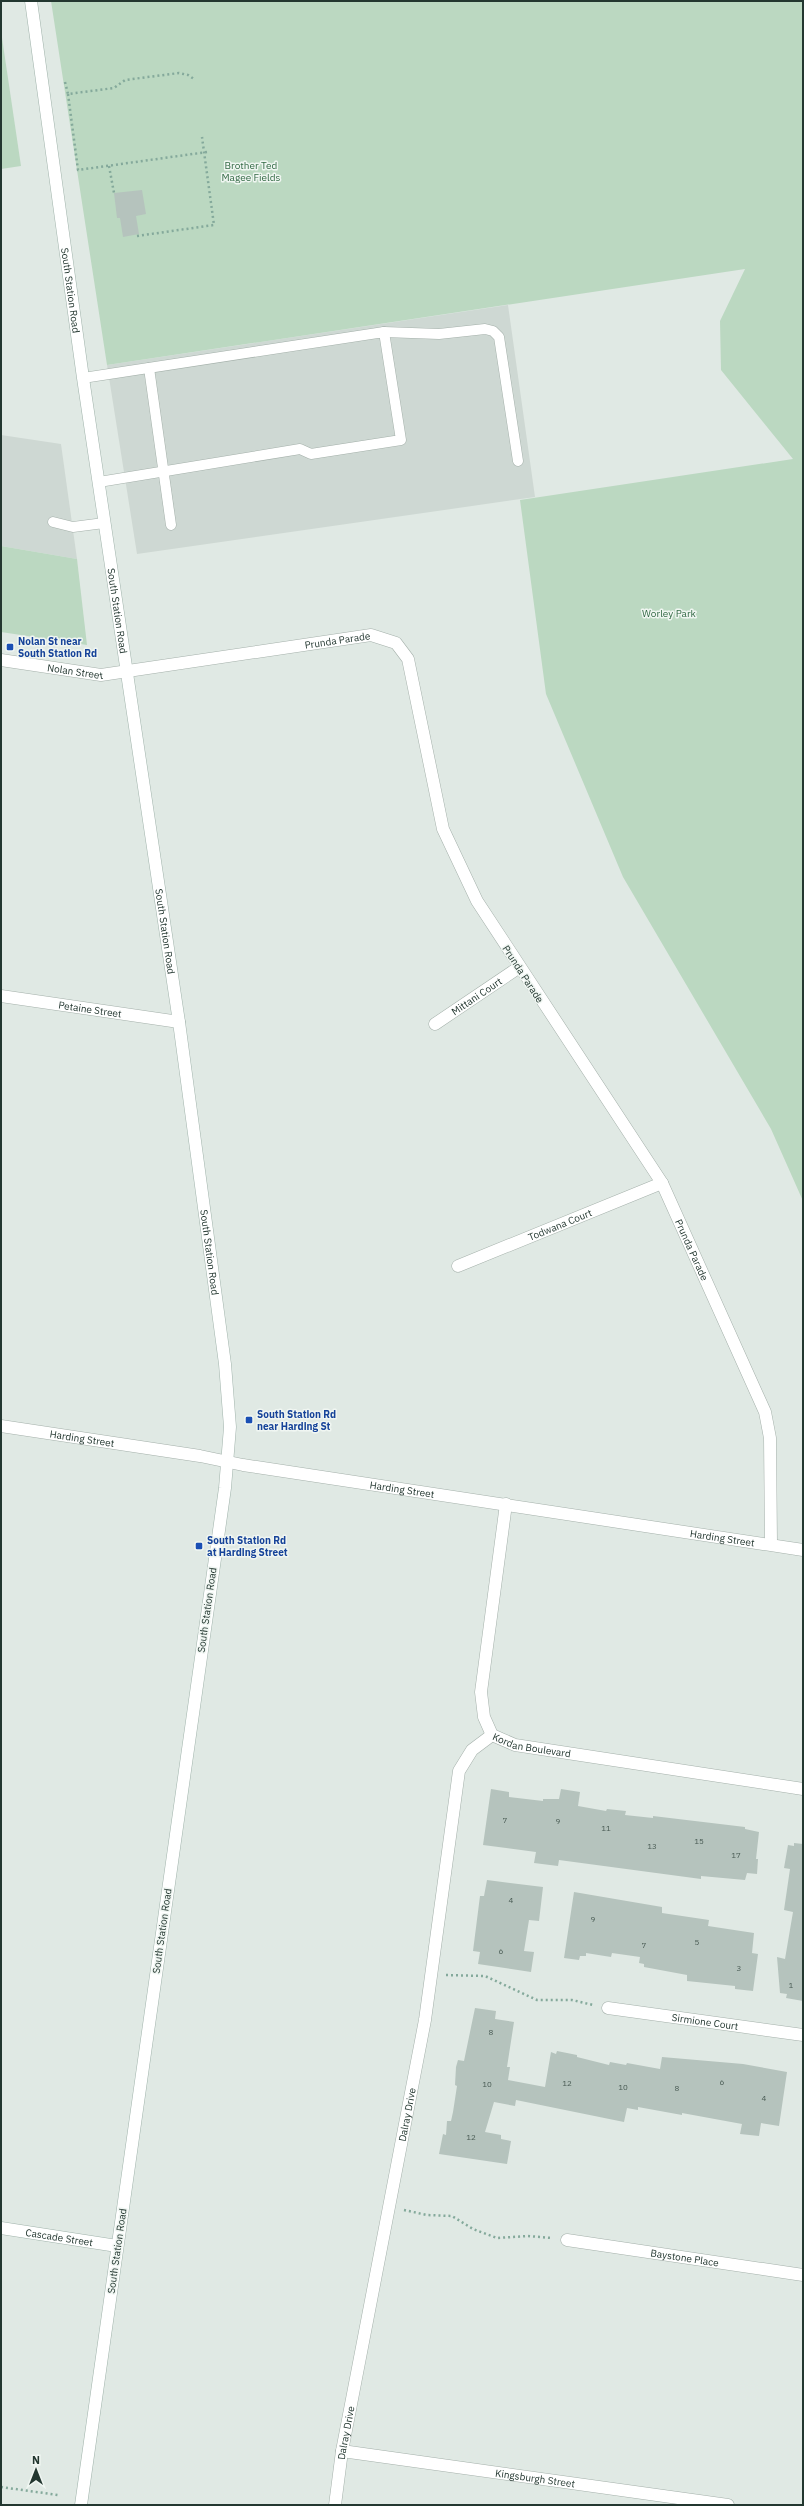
<svg xmlns="http://www.w3.org/2000/svg" width="804" height="2506" font-family="'IBM Plex Sans',sans-serif">
<style>
.built{fill:#ced8d3}
.green{fill:#bbd8c1}
.building{fill:#b5c3bd}
.lines{fill:none;stroke-linecap:round;stroke-linejoin:round}
.lane-casing{stroke:#a4b0aa;stroke-width:11}
.street-casing{stroke:#a4b0aa;stroke-width:13}
.secondary-casing{stroke:#a0b3ab;stroke-width:13}
.path{stroke:#84a99b;stroke-width:2.5;stroke-dasharray:2 3;stroke-linecap:butt}
.lane{stroke:#fff;stroke-width:10}
.street{stroke:#fff;stroke-width:12}
.secondary{stroke:#fff;stroke-width:12}
.transit-dot{fill:#1a4fb4;stroke:#f0f6f2;stroke-width:1.5}
.labels{text-anchor:middle;dominant-baseline:central;stroke-width:3;stroke-linejoin:round;paint-order:stroke}
.number-label{font-size:8px;fill:#485a53}
.park-label{font-size:10px;fill:#326944;stroke:#f0f6f2}
.street-label{font-size:10px;fill:#233730;stroke:#f0f6f2}
.transit-label{font-size:10px;font-weight:bold;fill:#164399;stroke:#f0f6f2;text-anchor:start}
</style>
<rect width="100%" height="100%" fill="#e0e9e4"/>
<g class="built">
<polygon points="508,305 535,497 137,554 107,365"/>
<polygon points="1,435 61,444 77,559 1,546"/>
</g>
<g class="green">
<polygon points="51,1 803,1 803,1201 771,1129 623,877 546,694 520,500 793,459 721,370 720,321 745,269 107,365"/>
<polygon points="1,31 21,166 1,169"/>
<polygon points="1,546 77,559 87,645 1,632"/>
</g>
<g class="building">
<polygon points="142,190 146,214 136,216 139,234 123,237 120,218 117,218 114,193"/>
<polygon points="491,1789 509,1792 509,1797 543,1801 543,1799 559,1799 561,1789 580,1792 578,1806 606,1811 607,1809 626,1811 625,1815 653,1818 653,1816 745,1827 745,1829 759,1832 756,1859 758,1859 757,1874 747,1873 745,1880 701,1876 701,1879 559,1860 558,1866 534,1863 536,1852 483,1845"/>
<polygon points="794,1843 803,1844 803,2001 786,1998 787,1994 780,1993 777,1957 785,1959 793,1912 784,1910 790,1869 784,1868 788,1845 794,1846"/>
<polygon points="487,1880 543,1887 539,1921 529,1920 524,1951 534,1952 531,1972 478,1964 480,1952 473,1951 480,1896 484,1896"/>
<polygon points="574,1892 662,1907 662,1913 709,1920 708,1926 754,1933 752,1953 758,1954 753,1991 735,1989 735,1986 687,1981 687,1975 644,1967 644,1964 639,1963 640,1957 612,1953 611,1957 586,1953 586,1956 580,1956 579,1960 564,1958"/>
<polygon points="475,2008 496,2011 495,2019 514,2022 507,2067 510,2067 508,2080 545,2087 551,2052 556,2054 557,2051 577,2055 577,2057 609,2065 610,2062 626,2065 627,2063 660,2069 662,2057 743,2064 787,2072 779,2126 761,2123 759,2136 740,2134 742,2124 682,2113 682,2115 638,2107 638,2110 627,2108 624,2122 516,2100 515,2106 494,2102 485,2132 501,2135 501,2139 511,2141 507,2164 439,2154 443,2134 446,2135 447,2121 451,2121 453,2112 457,2086 455,2085 456,2067 458,2060 464,2061"/>
</g>
<g class="lines">
<defs>
<g id="lane">
<polyline points="384,332 439,334 485,329 493,331 499,337 518,461"/>
<polyline points="149,368 171,525"/>
<polyline points="83,378 384,332 401,440 311,454 300,449 99,482"/>
<polyline points="53,522 73,527 104,523"/>
</g>
<g id="street">
<path id="s1" d="M1 660 101 675 371 635 396 643 408 659 443 829 477 901 662 1183 765 1412 770 1438 771 1544"/>
<path id="s2" d="M1 996 179 1022"/>
<path id="s3" d="M435 1024 518 968"/>
<path id="s4" d="M458 1266 662 1183"/>
<path id="s5" d="M1 1426 200 1456 243 1465 803 1550"/>
<path id="s6" d="M506 1504 481 1692 484 1717 492 1735 515 1745 803 1789"/>
<path id="s7" d="M608 2008 803 2035"/>
<path id="s8" d="M567 2240 803 2275"/>
<path id="s9" d="M342 2451 728 2505"/>
<path id="s10" d="M335 2505 342 2451 425 2020 459 1771 472 1750 492 1735"/>
</g>
<g id="secondary">
<path id="s11" d="M31 1 83 378 179 1022 225 1364 230 1427 225 1488 81 2505"/>
<path id="s12" d="M1 2228 117 2246"/>
</g>
</defs>
<use href="#lane" class="lane-casing"/>
<use href="#street" class="street-casing"/>
<use href="#secondary" class="secondary-casing"/>
<g class="path">
<polyline points="65,82 68,94 114,88 125,80 179,73 188,75 194,79"/>
<polyline points="68,94 78,170 207,152"/>
<polyline points="109,166 114,193"/>
<polyline points="137,236 214,225 202,137"/>
<polyline points="446,1975 485,1976 537,2000 572,2000 593,2005"/>
<polyline points="404,2210 427,2215 452,2216 473,2229 497,2238 528,2236 552,2238"/>
<polyline points="1,2487 58,2495"/>
</g>
<use href="#lane" class="lane"/>
<use href="#street" class="street"/>
<use href="#secondary" class="secondary"/>
</g>
<g class="transit-dot">
<rect x="6" y="643" width="8" height="8" rx="2"/>
<rect x="245" y="1416" width="8" height="8" rx="2"/>
<rect x="195" y="1542" width="8" height="8" rx="2"/>
</g>
<g class="labels">
<g class="number-label">
<text x="505" y="1820">7</text>
<text x="558" y="1821">9</text>
<text x="606" y="1828">11</text>
<text x="699" y="1841">15</text>
<text x="652" y="1846">13</text>
<text x="736" y="1855">17</text>
<text x="511" y="1900">4</text>
<text x="593" y="1919">9</text>
<text x="697" y="1942">5</text>
<text x="644" y="1945">7</text>
<text x="501" y="1951">6</text>
<text x="739" y="1968">3</text>
<text x="791" y="1985">1</text>
<text x="491" y="2032">8</text>
<text x="722" y="2082">6</text>
<text x="567" y="2083">12</text>
<text x="487" y="2084">10</text>
<text x="623" y="2087">10</text>
<text x="677" y="2088">8</text>
<text x="764" y="2098">4</text>
<text x="471" y="2137">12</text>
</g>
<g class="park-label">
<text x="251" y="165">Brother Ted<tspan x="251" dy="12">Magee Fields</tspan></text>
<text x="669" y="613">Worley Park</text>
</g>
<g class="street-label">
<text stroke="none"><textPath href="#s11" startOffset="292">South Station Road</textPath></text>
<text stroke="none"><textPath href="#s11" startOffset="616">South Station Road</textPath></text>
<text stroke="none"><textPath href="#s1" startOffset="340">Prunda Parade</textPath></text>
<text stroke="none"><textPath href="#s1" startOffset="75">Nolan Street</textPath></text>
<text stroke="none"><textPath href="#s11" startOffset="940">South Station Road</textPath></text>
<text transform="translate(523 974) rotate(57)">Prunda Parade</text>
<text stroke="none"><textPath href="#s3" startOffset="50">Mittani Court</textPath></text>
<text stroke="none"><textPath href="#s2" startOffset="90">Petaine Street</textPath></text>
<text stroke="none"><textPath href="#s4" startOffset="110">Todwana Court</textPath></text>
<text stroke="none"><textPath href="#s1" startOffset="1084">Prunda Parade</textPath></text>
<text stroke="none"><textPath href="#s11" startOffset="1264">South Station Road</textPath></text>
<text stroke="none"><textPath href="#s5" startOffset="82">Harding Street</textPath></text>
<text stroke="none"><textPath href="#s5" startOffset="406">Harding Street</textPath></text>
<text stroke="none"><textPath href="#s5" startOffset="730">Harding Street</textPath></text>
<text transform="translate(207 1610) rotate(-82)">South Station Road</text>
<text stroke="none"><textPath href="#s6" startOffset="276">Kordan Boulevard</textPath></text>
<text transform="translate(162 1931) rotate(-82)">South Station Road</text>
<text stroke="none"><textPath href="#s7" startOffset="98">Sirmione Court</textPath></text>
<text stroke="none"><textPath href="#s10" startOffset="397">Dalray Drive</textPath></text>
<text stroke="none"><textPath href="#s12" startOffset="59">Cascade Street</textPath></text>
<text transform="translate(117 2251) rotate(-82)">South Station Road</text>
<text stroke="none"><textPath href="#s8" startOffset="119">Baystone Place</textPath></text>
<text stroke="none"><textPath href="#s10" startOffset="73">Dalray Drive</textPath></text>
<text stroke="none"><textPath href="#s9" startOffset="195">Kingsburgh Street</textPath></text>
</g>
<g class="transit-label">
<text x="18" y="641">Nolan St near<tspan x="18" dy="12">South Station Rd</tspan></text>
<text x="257" y="1414">South Station Rd<tspan x="257" dy="12">near Harding St</tspan></text>
<text x="207" y="1540">South Station Rd<tspan x="207" dy="12">at Harding Street</tspan></text>
</g>
</g>
<rect width="804" height="2506" fill="none" stroke="#233730" stroke-width="4"/>
<g transform="translate(36 2470)" stroke="#f0f6f2" stroke-width="3" paint-order="stroke">
<path d="M0-3L7 15L0 10L-7 15Z" fill="#233730"/>
<text y="-6" font-size="11" font-weight="bold" text-anchor="middle" fill="#233730">N</text>
</g>
</svg>
